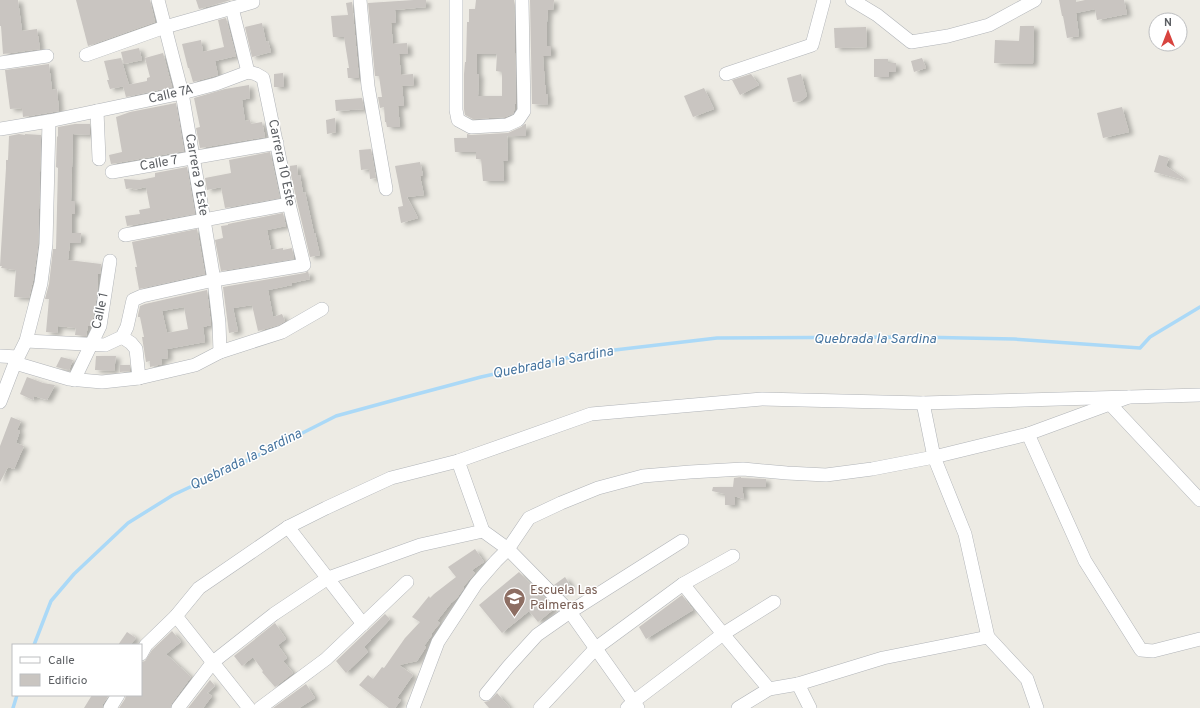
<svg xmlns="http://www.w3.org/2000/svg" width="1200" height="708" font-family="Overpass,sans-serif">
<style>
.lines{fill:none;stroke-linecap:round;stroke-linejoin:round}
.stream{stroke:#abd9f7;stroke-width:3.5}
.building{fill:#c9c5c1;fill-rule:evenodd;filter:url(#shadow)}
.minor-casing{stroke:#b1b4b8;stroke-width:14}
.minor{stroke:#fff;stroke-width:13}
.labels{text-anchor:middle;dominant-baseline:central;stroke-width:3;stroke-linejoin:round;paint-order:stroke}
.street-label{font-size:13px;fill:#5c5f63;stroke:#fff}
.education-label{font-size:13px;fill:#785e54;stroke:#fff;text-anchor:start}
.water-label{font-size:14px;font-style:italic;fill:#47759f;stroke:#fff}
</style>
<defs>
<filter id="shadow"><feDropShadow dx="4.5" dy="2.5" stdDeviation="2" flood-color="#0004"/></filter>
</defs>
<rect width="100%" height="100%" fill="#edebe4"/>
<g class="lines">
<g class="stream">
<polyline points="34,645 51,601 74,574 128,523 173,495 263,453 336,416 402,398 481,377 589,353 717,338 915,337 1014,339 1140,348 1150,337 1200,307"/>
<polyline points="13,708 17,695"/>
</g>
</g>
<g class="building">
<polygon points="0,0 18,0 22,31 37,29 40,49 3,54 1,26 0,26"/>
<polygon points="76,0 150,0 155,22 88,46"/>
<polygon points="196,0 231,0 199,9"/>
<polygon points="414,0 426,0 426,7 395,10 396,23 391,23 393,44 407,43 408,54 399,54 401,75 413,74 414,85 402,86 404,106 398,106 400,127 387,127 386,122 385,122 384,107 380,108 378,97 382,97 379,76 375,76 368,3"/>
<path d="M476 0H514L516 104H515L514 111 513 114 505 117 473 119 465 115 464 109V74L465 62H466L467 22H469V9H475ZM477 54H497L496 71 502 72V96H478L479 74H477Z"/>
<polygon points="530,0 554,0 553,10 548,10 547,22 547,46 551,46 551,56 543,56 545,85 546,85 546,94 548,94 547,105 532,104"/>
<polygon points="1059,0 1076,0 1076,2 1085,0 1124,0 1127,14 1097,20 1095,9 1076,13 1079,36 1067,38 1063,16 1062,16"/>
<polygon points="352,2 359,78 348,78 347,68 349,68 344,37 333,37 331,16 348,15 346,3"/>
<polygon points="226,18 236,56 215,61 218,75 193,82 189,68 188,68 182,44 201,40 203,52 224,47 218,20"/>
<polygon points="262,23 266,42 268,41 271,52 252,57 245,27"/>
<polygon points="1020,26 1034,26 1033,64 1015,64 994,63 995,40 1019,41"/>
<polygon points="866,27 867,47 835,48 834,28"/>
<polygon points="139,48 142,60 124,64 121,52"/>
<polygon points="163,53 172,87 126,97 123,86 147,81 147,78 150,77 145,58"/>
<polygon points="121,58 129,85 110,89 107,80 109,80 104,61"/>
<polygon points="922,58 926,68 914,72 911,61"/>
<polygon points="874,59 888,59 888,63 896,63 896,72 889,72 889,77 874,77"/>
<polygon points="49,64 52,90 57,89 59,111 23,117 22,108 10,109 5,70"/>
<polygon points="283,73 284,87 274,87 274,74"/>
<polygon points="751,74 759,85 740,95 732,80"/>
<polygon points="801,74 807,96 801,101 793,102 787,78"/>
<polygon points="249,85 250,98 242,100 245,121 250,120 251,124 262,122 265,137 200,148 196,128 200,127 194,98 225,89"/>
<polygon points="704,88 714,109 693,117 684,96"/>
<polygon points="362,98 364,109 336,111 335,100"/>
<polygon points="176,103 184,151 111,164 109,155 122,152 116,117 130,112"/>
<polygon points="1122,107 1129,132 1103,138 1097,113"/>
<polygon points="335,118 336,132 327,134 326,120"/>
<polygon points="75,124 90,124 90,135 73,134 71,201 75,201 75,214 72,214 72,233 81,233 80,243 70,243 68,260 101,264 100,274 98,274 97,295 92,324 91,326 88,326 86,336 75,335 76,328 58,326 57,333 46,332 49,299 45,299 49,284 53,249 56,249 58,168 56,167 57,136 58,137 58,127"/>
<polygon points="525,124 526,124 526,136 507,136 508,161 503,161 504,181 483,181 481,159 476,159 476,152 455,152 454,138 467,138 467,134 471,135 508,133 521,127"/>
<polygon points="19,134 25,135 25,134 41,135 38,247 33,281 29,298 14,297 16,270 1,268 2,266 0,266 6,168 6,160 8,160 9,136"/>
<polygon points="371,149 376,178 370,179 369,169 361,170 359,150"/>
<polygon points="270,152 280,198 225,208 221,187 207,190 205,178 231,173 229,160"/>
<polygon points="1159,155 1169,158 1166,166 1185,179 1184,180 1154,172"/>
<polygon points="420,162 423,175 420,176 424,195 407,197 418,218 401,223 398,207 403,206 395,166"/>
<polygon points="297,165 298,175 300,175 303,193 305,192 314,233 315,233 320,255 310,257 297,202 289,166"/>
<polygon points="187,167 195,214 127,226 125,216 140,214 139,210 150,208 146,187 133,190 133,188 126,189 124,179 140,180 155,177 155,173"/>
<polygon points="283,213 286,226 267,230 271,250 283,248 283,250 292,248 294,259 221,271 215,240 223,238 221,226 228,225 228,224"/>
<polygon points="197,229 205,274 139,289 135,267 137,267 132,242"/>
<polygon points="308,271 310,279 292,283 292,285 268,290 273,317 282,314 285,321 279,325 258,331 252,305 233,308 238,331 229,333 223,287 305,273"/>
<path d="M207 290 211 325 203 327 205 342 167 349 168 358 161 359 162 364 150 367V361L146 362 142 337H144L140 317H138V315L140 306 145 304ZM184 307 188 329 167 333 162 311Z"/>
<polygon points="96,356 116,356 114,371 95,370"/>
<polygon points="61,357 73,360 69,370 56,367"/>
<polygon points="120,365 130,365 130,371 120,372"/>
<polygon points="27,377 43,383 55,385 47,400 34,396 33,400 20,394"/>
<polygon points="11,417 21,421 17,430 20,431 16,443 24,446 14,469 8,467 0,482 0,446"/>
<polygon points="741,477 741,478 766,479 766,487 742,487 744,499 734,496 735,505 725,505 725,494 712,491 713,487 733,487 734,478"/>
<polygon points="475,549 484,562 472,570 475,573 463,587 464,588 457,598 451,603 437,621 440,623 431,634 432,635 424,646 426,647 417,661 399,665 413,675 397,698 401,700 395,708 389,708 359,685 368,675 373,679 382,667 384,668 405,638 420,622 412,617 429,596 430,598 434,594 456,577 448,567"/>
<polygon points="519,572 548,601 554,609 538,622 529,611 502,633 479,605"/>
<polygon points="565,577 571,586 562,592 554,585"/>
<polygon points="682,595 693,610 646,639 639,627"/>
<polygon points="385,614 390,619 371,639 371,640 364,647 368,652 346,673 336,661"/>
<polygon points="275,623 286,639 278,645 287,658 283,661 293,673 275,687 262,672 263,671 253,657 242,666 234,656"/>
<polygon points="172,631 181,642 166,654 191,677 172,703 170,708 119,708 125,699 126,695 141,695 141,662 145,661 152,650"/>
<polygon points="127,632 136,638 130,645 118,645"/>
<polygon points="210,680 215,686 207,693 212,696 203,708 188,708"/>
<polygon points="306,684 315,698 299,708 273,708"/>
<polygon points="497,693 510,708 489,708 484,702 489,701"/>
<polygon points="92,695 109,695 103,704 102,708 84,708"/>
</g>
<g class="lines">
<defs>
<g id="minor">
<polyline points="158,0 182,93 204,220 214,280 219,323 220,352"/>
<polyline points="360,0 368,86 386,189"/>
<polyline points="456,0 456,110 458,120 471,127 507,125 518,120 524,111 522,0"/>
<polyline points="852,0 877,15 911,42 948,36 989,25 1035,0"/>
<polyline points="232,8 248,72"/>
<polyline points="86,55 165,27 243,5 253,2 253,0"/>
<polyline points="0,63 47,56"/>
<polyline points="726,74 812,45 824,0"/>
<polyline points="97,111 99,159"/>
<polyline points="0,129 49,121 182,93 216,84 248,72"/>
<polyline points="112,172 277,143"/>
<polyline points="125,235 289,204"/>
<polyline points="122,337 131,343 136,349 139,378"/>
<polyline points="26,341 105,345 122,337 127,327 133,300 142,296 214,280 304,265 289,204 263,78 256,74 248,72"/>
<polyline points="0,356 18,357"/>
<polyline points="15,363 69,379 102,382 139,378 195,365 220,352 282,332 322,309"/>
<polyline points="74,380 100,326 110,261"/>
<polyline points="0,402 15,363 26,341 41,283 46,244 49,121"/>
<polyline points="923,403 934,457 965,534 988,637 1027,679 1037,708"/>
<polyline points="1110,404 1200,500"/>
<polyline points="1028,434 1085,561 1141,650 1153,651 1200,639"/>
<polyline points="458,461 483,531 508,549 570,612 638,708"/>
<polyline points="288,527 363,624"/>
<polyline points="683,584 723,634 769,689"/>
<polyline points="176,616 249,708"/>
<polyline points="141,654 146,645 176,616 199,588 288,527 326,508 391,478 458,461 591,414 762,399 923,403 1129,397"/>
<polyline points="798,684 810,708"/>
<polyline points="486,694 508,667 537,635 570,612 682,541"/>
<polyline points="110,708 118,695"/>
<polyline points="178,708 213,662 274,614 328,578 420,545 483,531"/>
<polyline points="260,708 326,659 407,582"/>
<polyline points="413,708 438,642 476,584 496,561 508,549 529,518 561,503 598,488 643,476 690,472 743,469 787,473 826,475 872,469 934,457 1028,434 1129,397 1200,395"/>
<polyline points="540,708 596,648 683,584 733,556"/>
<polyline points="627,708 633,702 723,634 774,602"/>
<polyline points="738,708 769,689 798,684 883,658 988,637"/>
</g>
</defs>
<use href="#minor" class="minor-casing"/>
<use href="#minor" class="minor"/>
</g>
<defs>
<symbol id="school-pin" viewBox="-11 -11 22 30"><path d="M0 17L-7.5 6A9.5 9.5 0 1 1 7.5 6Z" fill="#8d6e63" stroke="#fff"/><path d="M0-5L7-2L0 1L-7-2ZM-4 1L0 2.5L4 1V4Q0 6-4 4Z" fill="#fff"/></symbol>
</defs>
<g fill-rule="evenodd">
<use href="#school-pin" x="502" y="586" width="25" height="34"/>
</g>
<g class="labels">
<g class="street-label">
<text transform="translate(171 95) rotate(-13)">Calle 7A</text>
<text transform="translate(281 163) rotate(78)">Carrera 10 Este</text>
<text transform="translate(159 164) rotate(-10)">Calle 7</text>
<text transform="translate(196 175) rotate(80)">Carrera 9 Este</text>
<text transform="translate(101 311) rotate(-78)">Calle 1</text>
</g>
<g class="education-label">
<text x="530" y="591">Escuela Las<tspan x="530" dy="15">Palmeras</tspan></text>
</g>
<g class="water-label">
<text x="875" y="339">Quebrada la Sardina</text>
<text transform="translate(553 363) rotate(-11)">Quebrada la Sardina</text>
<text transform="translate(246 460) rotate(-26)">Quebrada la Sardina</text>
</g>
</g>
<rect x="12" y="644" width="130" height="52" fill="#ffffff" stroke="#bebfc1"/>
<rect x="20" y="657" width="20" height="6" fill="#ffffff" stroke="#bebfc1"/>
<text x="48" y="664" font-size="12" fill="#5c5f63">Calle</text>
<rect x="20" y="674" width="20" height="12" fill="#c9c5c1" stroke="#bebfc1"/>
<text x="48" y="684" font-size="12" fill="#5c5f63">Edificio</text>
<g transform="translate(1168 32)"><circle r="19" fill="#ffffff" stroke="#bebfc1"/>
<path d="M0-3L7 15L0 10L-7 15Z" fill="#d8443f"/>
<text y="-6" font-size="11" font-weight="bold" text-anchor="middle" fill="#5c5f63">N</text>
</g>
</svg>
